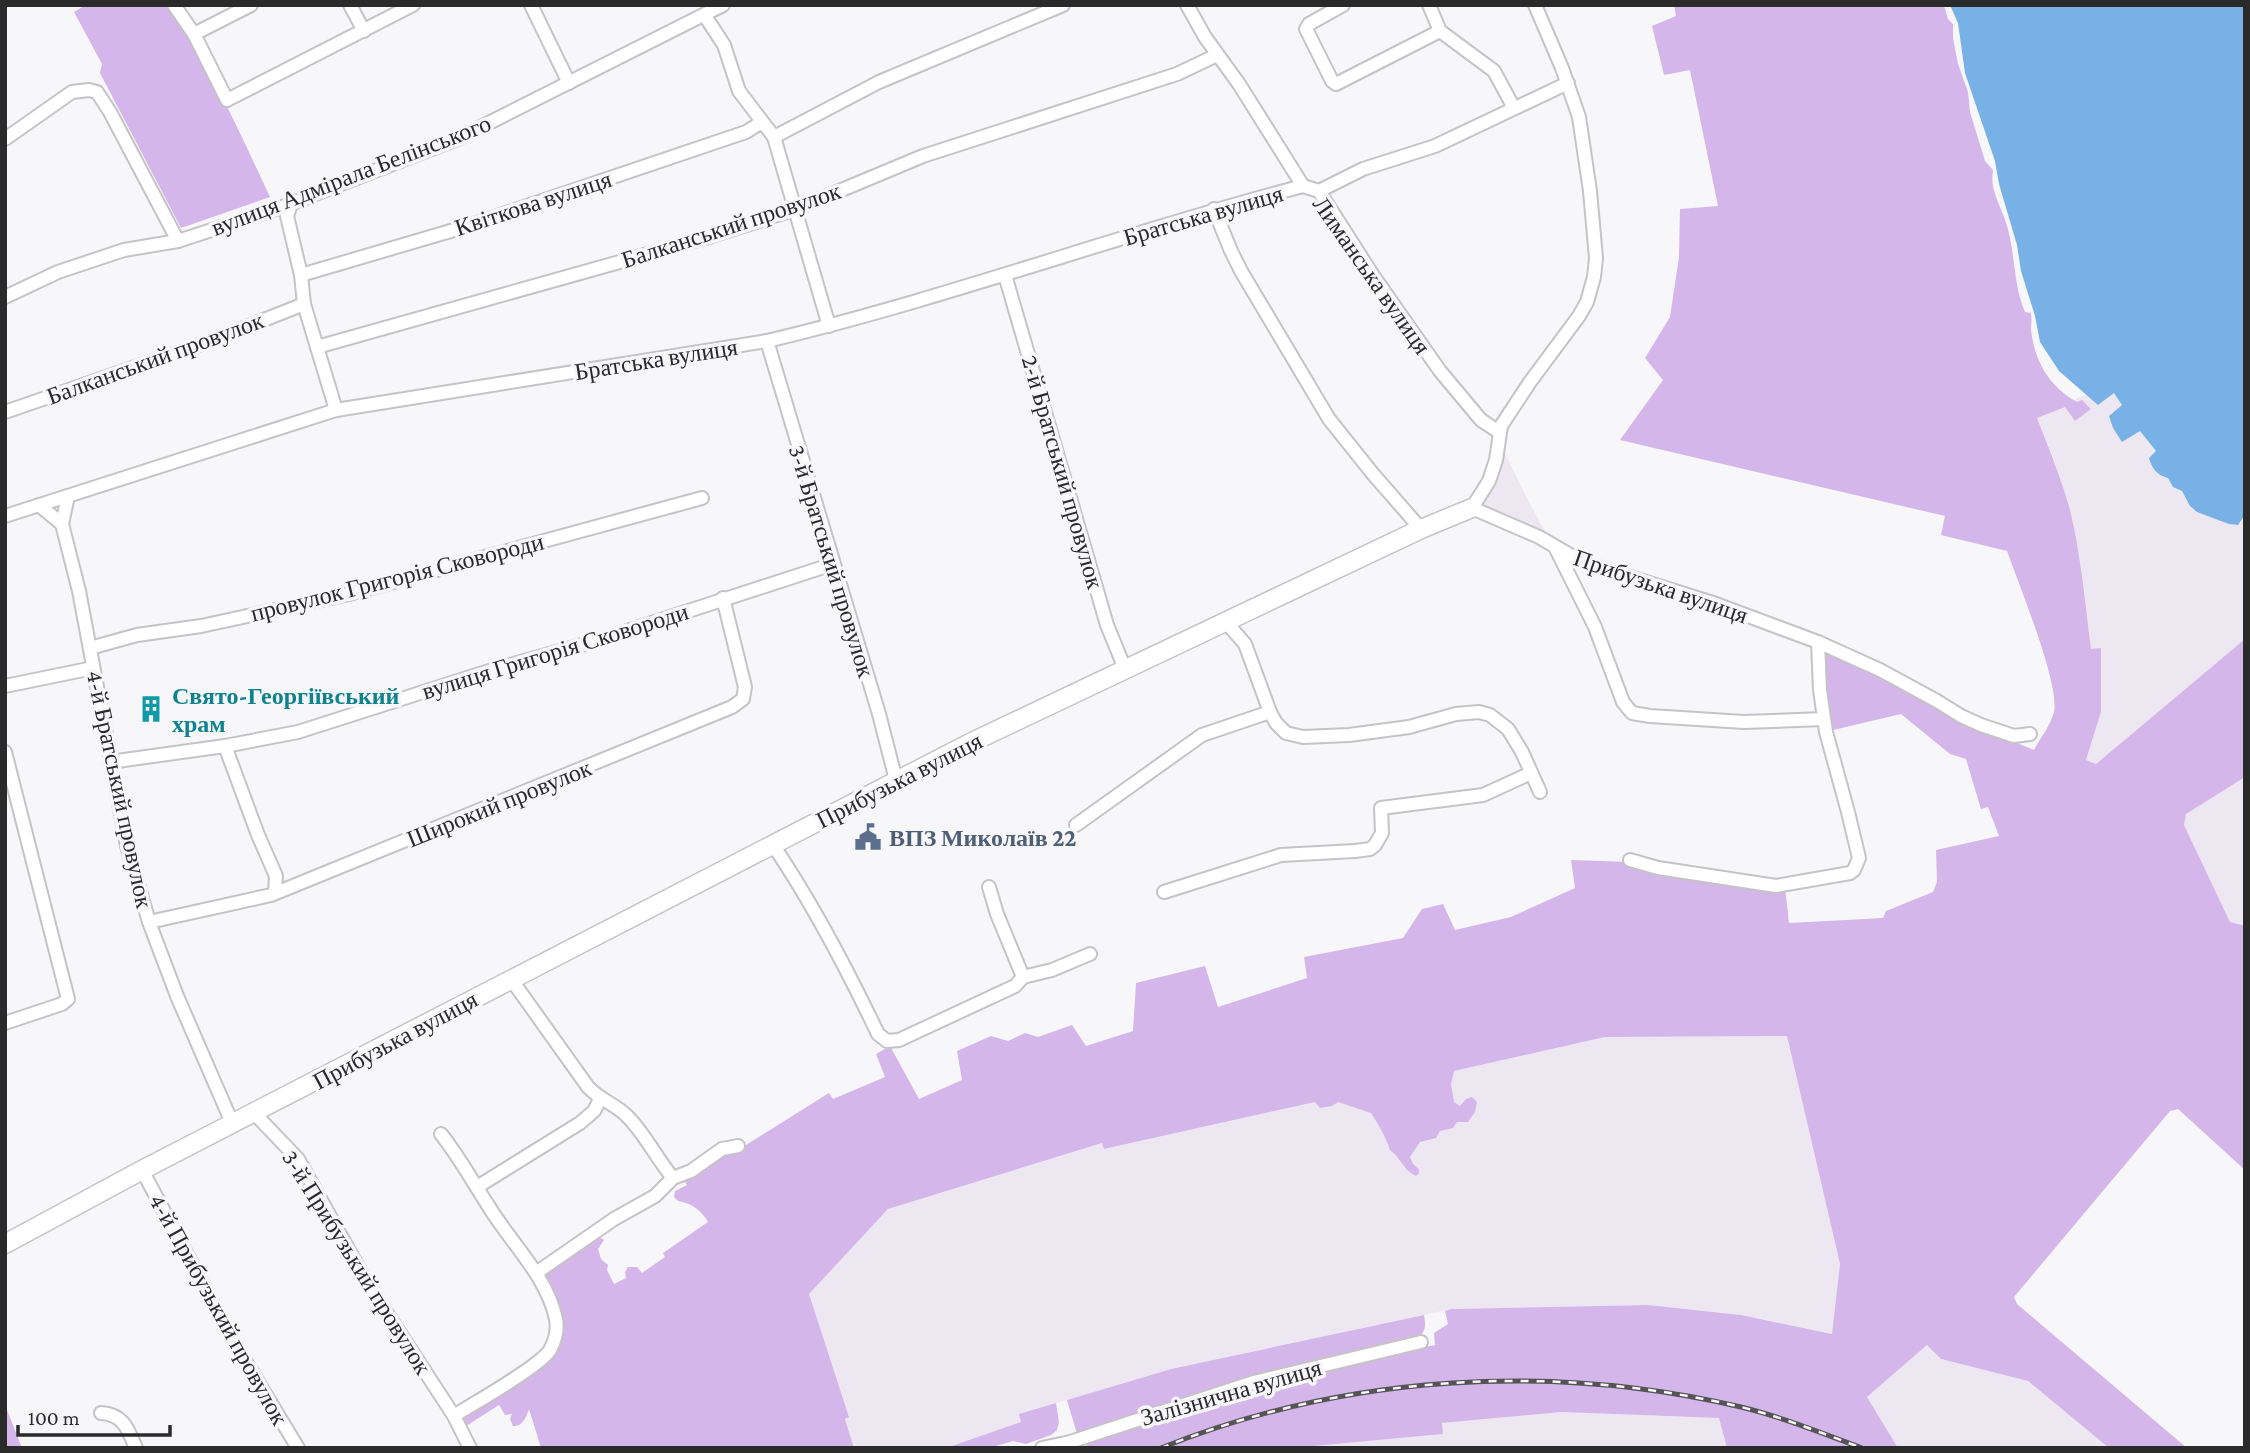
<svg xmlns="http://www.w3.org/2000/svg" width="2250" height="1453" font-family="'Crimson Pro',serif">
<style>
.built{fill:#ede7f1}
.green{fill:#d5b6ea}
.water{fill:#78b1e6}
.lines{fill:none;stroke-linecap:round;stroke-linejoin:round}
.street-casing{stroke:#c5c3c6;stroke-width:16}
.secondary-casing{stroke:#c5c3c6;stroke-width:21}
.street{stroke:#fff;stroke-width:12}
.secondary{stroke:#fff;stroke-width:18}
.rail-casing{stroke:#545355;stroke-width:5}
.rail{stroke:#f7f6f9;stroke-width:2.5;stroke-dasharray:8;stroke-linecap:butt}
.labels{text-anchor:middle;dominant-baseline:central;stroke-width:7;stroke-linejoin:round;paint-order:stroke}
.street-label{font-size:24px;fill:#2b2a2b;stroke:#f7f6f9}
.culture-label{font-size:24px;font-weight:bold;fill:#0d838f;stroke:#f7f6f9;text-anchor:start}
.service-label{font-size:24px;font-weight:bold;fill:#4e5e75;stroke:#f7f6f9;text-anchor:start}
</style>
<rect width="100%" height="100%" fill="#f7f6f9"/>
<g class="built">
<polygon points="2114,393 2123,405 2109,416 2113,428 2122,442 2140,430 2156,452 2156,472 2168,477 2171,483 2182,491 2193,509 2234,525 2240,524 2245,515 2245,639 2096,764 2086,760 2101,712 2101,649 2091,649 2080,559 2069,509 2056,465 2037,417 2087,394"/>
<polygon points="1501,445 1527,498 1550,541 1479,508"/>
<polygon points="2245,777 2245,926 2230,922 2184,825 2186,814"/>
<polygon points="1787,1036 1840,1264 1833,1334 1741,1315 1648,1305 1451,1309 1171,1369 1020,1414 1022,1422 946,1448 854,1448 845,1418 849,1416 808,1294 888,1209 1102,1143 1105,1149 1605,1037"/>
<polygon points="1927,1345 1941,1359 2028,1381 2109,1448 1898,1448 1867,1397"/>
<polygon points="1512,1380 1576,1381 1687,1395 1743,1407 1803,1425 1864,1448 1743,1408 1575,1383 1512,1382 1444,1384 1385,1390 1324,1401 1269,1413 1159,1448 1218,1426 1324,1399 1385,1389 1443,1383"/>
<polygon points="1562,1412 1719,1418 1727,1448 1293,1448 1443,1434 1441,1423"/>
</g>
<g class="green">
<path d="M86 5H168C210 65 239 131 270 197L181 228 100 73 102 64 74 12Z"/>
<path d="M1674 5H1944L1948 19 1953 24V38L1958 64 1968 92 1970 112 1985 161 1993 170C1990 188 1998 201 2004 217 2016 248 2012 282 2025 312L2031 313C2032 319 2031 324 2031 330 2035 362 2049 386 2077 402L2082 400 2091 409 2075 421 2065 407 2037 418C2049 448 2061 478 2070 510 2081 555 2085 602 2091 649L2101 648V712L2086 760 2096 764 2245 639V777L2186 814 2184 825 2230 922 2245 926V1170L2178 1109 2170 1111 2014 1297 2017 1304 2187 1448H2109L2028 1381 1941 1359 1927 1345 1867 1397 1898 1448H1864L1803 1425 1743 1407 1687 1395 1576 1381 1512 1380 1443 1383 1385 1389 1324 1399 1218 1426 1159 1448H1081L1102 1437 1255 1387 1330 1367 1435 1345 1434 1333 1448 1324 1445 1311 1451 1309 1648 1305 1741 1315 1832 1334 1840 1264 1787 1036 1605 1037 1454 1071 1451 1084 1454 1102 1460 1106 1466 1099 1472 1097 1477 1102 1475 1112 1468 1122H1457L1453 1128 1440 1131 1436 1138 1420 1142 1410 1157 1413 1164 1419 1169V1173L1416 1176C1403 1170 1401 1158 1390 1150 1386 1137 1378 1124 1371 1113L1338 1102 1332 1106 1320 1108 1315 1102 1104 1149 1102 1143 888 1209 809 1294 849 1417 845 1419 854 1448H541L529 1409C527 1415 523 1427 513 1426L510 1419 512 1414 505 1415 499 1405 463 1428 462 1415 538 1365 557 1338 540 1276 599 1237 604 1240 598 1249 601 1259 608 1265 607 1270 614 1284 626 1278 625 1272 628 1267H637L642 1273 665 1257 663 1253 708 1222C701 1210 691 1203 678 1201L674 1197 675 1191 687 1185 682 1177 713 1159 746 1145 829 1093 833 1099 885 1077 876 1054 890 1046 919 1099 962 1080 957 1051 991 1036 1008 1041 1025 1033 1038 1037 1072 1025 1086 1046 1133 1031 1136 983 1205 966 1218 1007 1307 978 1304 957 1403 938 1422 909 1443 904 1455 930 1511 917 1575 888 1571 860 1630 862 1785 887 1789 923 1883 918 1886 911 1933 892 1937 882 1936 850 1999 836 1988 807 1981 809 1966 759 1950 754 1901 714 1829 731 1823 690 1824 652 1877 673 1961 720 2034 750C2040 738 2051 725 2054 712 2060 684 2018 582 2007 551L1941 535 1945 516 1620 440 1663 380 1645 358 1670 317 1679 257 1680 209 1718 206 1690 70 1664 75 1652 26 1676 16Z"/>
<path d="M1424 1315C1426 1327 1426 1331 1416 1339L1077 1434 1067 1400 1171 1369Z"/>
<path d="M1512 1382C1589 1383 1667 1389 1742 1408 1783 1418 1821 1433 1860 1448H1727L1719 1418 1562 1412 1442 1423 1443 1434 1293 1448H1163C1235 1421 1309 1401 1385 1390 1427 1384 1470 1383 1512 1382Z"/>
<polygon points="1056,1403 1059,1422 1057,1430 1051,1435 1026,1444 1013,1441 989,1448 946,1448 1021,1422 1019,1414"/>
<polygon points="5,1405 22,1448 5,1448"/>
</g>
<path class="water" d="M1950 5H2245V515L2238 525 2229 524 2197 512 2190 506 2182 491 2173 487 2168 478C2157 475 2152 469 2149 458L2156 451 2140 431 2122 442 2113 428 2109 416 2122 405 2114 393 2098 405 2059 371 2040 342 2035 316 2021 271 2017 245 1999 184 1995 161 1965 73 1958 23Z"/>
<g class="lines">
<defs>
<g id="street">
<polyline points="174,5 194,34 227,100 413,5"/>
<polyline points="350,5 364,31"/>
<polyline points="531,5 569,83"/>
<polyline points="1187,5 1205,37 1239,84 1303,186 1319,191 1372,274 1440,371 1481,420 1499,432"/>
<polyline points="1343,5 1309,24 1306,29 1332,81 1336,84 1440,31"/>
<polyline points="1429,5 1440,31 1494,71 1514,108"/>
<polyline points="1535,5 1562,68 1579,117 1590,191 1596,258 1594,277 1587,302 1579,316 1530,382 1501,426 1496,460 1489,481 1472,508 1539,537 1582,562 1716,604 1818,642 1880,670 1937,701 1961,716 1981,725 2014,736 2030,734"/>
<polyline points="705,16 724,45 739,91 774,137 829,326"/>
<polyline points="194,34 251,5"/>
<polyline points="774,137 879,82 1063,5"/>
<polyline points="5,139 72,92 89,90 97,92 110,112 178,241"/>
<polyline points="1319,191 1363,169 1435,146 1568,83"/>
<polyline points="292,201 287,216 301,275 304,304 336,410"/>
<polyline points="1214,209 1231,251 1241,271 1329,419 1373,474 1421,529"/>
<polyline points="301,275 471,225 746,132 762,122"/>
<polyline points="1005,275 1107,625 1125,669"/>
<polyline points="5,297 58,272 124,250 178,241 282,207 457,139 723,5"/>
<polyline points="767,341 879,714 896,780"/>
<polyline points="317,347 712,236 796,209 923,156 1177,74 1217,55"/>
<polyline points="5,412 216,339 304,304"/>
<polyline points="68,496 62,524 79,591 127,846 149,922 177,996 233,1125"/>
<polyline points="39,505 62,524"/>
<path d="M5 516 336 410 767 341C948 298 1123 233 1303 186"/>
<polyline points="1556,549 1595,627 1623,702 1632,713 1650,716 1744,722 1824,719"/>
<polyline points="1226,622 1245,644 1270,712 1276,723 1286,733 1303,737 1349,735 1409,727 1456,714 1479,712 1490,715 1508,729 1522,752 1540,792"/>
<polyline points="90,648 137,635 201,626 349,594 702,498"/>
<polyline points="5,686 93,668"/>
<polyline points="225,746 258,835 276,876 275,893"/>
<polyline points="5,752 68,999 62,1004 5,1023"/>
<polyline points="110,762 225,746 298,732 492,670 596,641 833,564"/>
<polyline points="1076,825 1202,735 1270,712"/>
<path d="M773 845C813 904 847 969 878 1034L887 1041 899 1040 1015 986 1023 977 1052 970 1090 954"/>
<polyline points="1630,860 1658,868 1776,886 1850,873 1854,870 1859,858 1848,812 1826,732 1820,690 1818,642"/>
<polyline points="989,887 997,914 1023,977"/>
<polyline points="1164,892 1281,855 1355,851 1370,849 1375,845 1382,833 1381,808 1483,795 1531,773"/>
<polyline points="149,922 271,895 732,707 743,699 745,687 723,598"/>
<path d="M511 979 588 1087C600 1100 615 1104 627 1116 646 1135 656 1158 673 1178"/>
<polyline points="254,1113 298,1159 366,1281 454,1416 470,1448"/>
<path d="M441 1134C460 1158 474 1184 491 1210 513 1245 547 1277 556 1319 558 1330 555 1341 550 1350 539 1367 474 1403 454 1416"/>
<polyline points="142,1170 232,1339 298,1448"/>
<polyline points="477,1187 580,1123 594,1111 600,1099"/>
<polyline points="536,1273 614,1219 655,1196 673,1178 691,1171 722,1149 738,1146"/>
<path d="M101 1413C123 1414 128 1429 136 1448"/>
<polyline points="1042,1448 1070,1442 1254,1382 1421,1342"/>
</g>
<polyline id="secondary" points="5,1244 142,1170 970,743 1421,529 1472,508"/>
</defs>
<use href="#street" class="street-casing"/>
<use href="#secondary" class="secondary-casing"/>
<use href="#street" class="street"/>
<use href="#secondary" class="secondary"/>
<defs>
<path id="rail" d="M1161 1448C1343 1375 1551 1362 1741 1407 1782 1417 1822 1433 1862 1448"/>
</defs>
<use href="#rail" class="rail-casing"/>
<use href="#rail" class="rail"/>
</g>
<defs>
<symbol id="building-bare" viewBox="-9 -9 18 18"><path d="M-4-6H4V6H1V3H-1V6H-4ZM-2.5-4.3h1.7v1.8h-1.7ZM.8-4.3h1.7v1.8H.8ZM-2.5-1h1.7V.8h-1.7ZM.8-1h1.7V.8H.8Z" fill="#0f9aa8" stroke="#f7f6f9" stroke-width="2.5" paint-order="stroke"/></symbol>
<symbol id="civic-bare" viewBox="-9 -9 18 18"><path d="M-.6-6.5H3V-4.5H.6V-3L4-1V1h2V6H-6V1h2V-1L-.6-3ZM-1.2 2.5V6h2.4V2.5Z" fill="#5c6f8a" stroke="#f7f6f9" stroke-width="2.5" paint-order="stroke"/></symbol>
</defs>
<g fill-rule="evenodd">
<use href="#building-bare" x="132" y="690" width="38" height="38"/>
<use href="#civic-bare" x="849" y="818" width="38" height="38"/>
</g>
<g class="labels">
<g class="street-label">
<text transform="translate(351 175) rotate(-21)">вулиця Адмірала Белінського</text>
<text transform="translate(533 203) rotate(-18)">Квіткова вулиця</text>
<text transform="translate(1203 215) rotate(-16)">Братська вулиця</text>
<text transform="translate(731 225) rotate(-18)">Балканський провулок</text>
<text transform="translate(1372 275) rotate(55)">Лиманська вулиця</text>
<text transform="translate(155 358) rotate(-20)">Балканський провулок</text>
<text transform="translate(656 359) rotate(-9)">Братська вулиця</text>
<text transform="translate(1063 472) rotate(74)">2-й Братський провулок</text>
<text transform="translate(832 561) rotate(73)">3-й Братський провулок</text>
<text transform="translate(397 577) rotate(-14)">провулок Григорія Сковороди</text>
<text transform="translate(1661 586) rotate(19)">Прибузька вулиця</text>
<text transform="translate(555 651) rotate(-17)">вулиця Григорія Сковороди</text>
<text transform="translate(899 780) rotate(-27)">Прибузька вулиця</text>
<text transform="translate(120 789) rotate(78)">4-й Братський провулок</text>
<text transform="translate(499 803) rotate(-22)">Широкий провулок</text>
<text transform="translate(395 1040) rotate(-28)">Прибузька вулиця</text>
<text transform="translate(357 1262) rotate(58)">3-й Прибузький провулок</text>
<text transform="translate(219 1309) rotate(61)">4-й Прибузький провулок</text>
<text transform="translate(1231 1392) rotate(-16)">Залізнична вулиця</text>
</g>
<g class="culture-label">
<text x="172" y="695">Свято-Георгіївський<tspan x="172" dy="28">храм</tspan></text>
</g>
<g class="service-label">
<text x="889" y="837">ВПЗ Миколаїв 22</text>
</g>
</g>
<rect width="2250" height="1453" fill="none" stroke="#2b2a2b" stroke-width="14"/>
<path d="M18 1425v10h152v-10" fill="none" stroke="#2b2a2b" stroke-width="3.5"/>
<text x="28" y="1425" font-size="21" fill="#2b2a2b" stroke="#f7f6f9" stroke-width="5" paint-order="stroke">100 m</text>
</svg>
